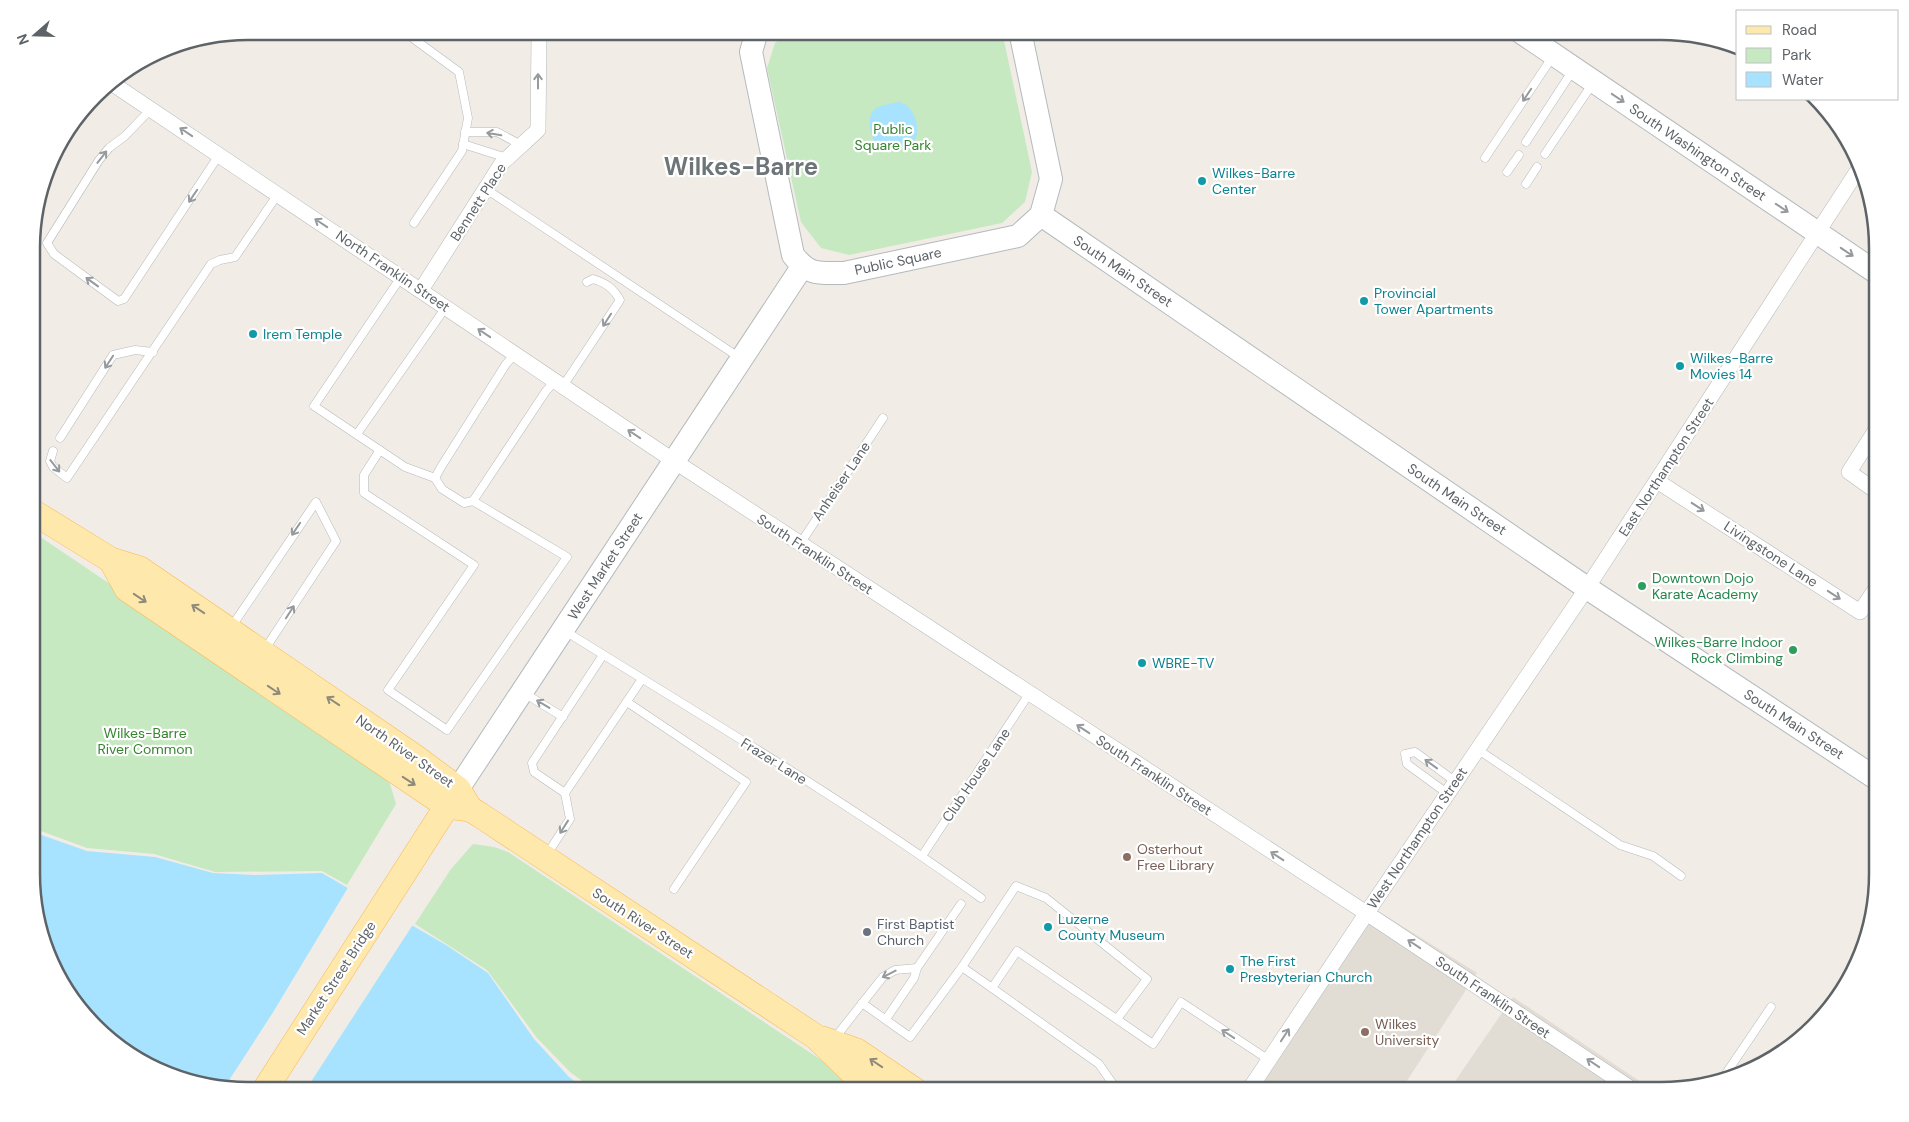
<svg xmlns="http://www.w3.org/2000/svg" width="1909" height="1122" font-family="'DM Sans',sans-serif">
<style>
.education{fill:#e1dcd4}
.green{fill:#c6e9c1}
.water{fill:#a7e3ff}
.pier{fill:#f1ede6}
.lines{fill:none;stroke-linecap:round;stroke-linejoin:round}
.lane-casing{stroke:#b6b9bd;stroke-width:9}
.street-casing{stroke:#b6b9bd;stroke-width:16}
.secondary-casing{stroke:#b4babe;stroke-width:24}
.primary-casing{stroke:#fab855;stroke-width:26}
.lane{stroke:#fff;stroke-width:8}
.street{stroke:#fff;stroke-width:15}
.secondary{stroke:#fff;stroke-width:22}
.primary{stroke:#ffe8ac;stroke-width:25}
.oneway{stroke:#969a9c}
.oneway2{stroke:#8e8b7c}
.culture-dot{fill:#0f9aa8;stroke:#fff;stroke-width:2}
.leisure-dot{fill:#2e9e5b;stroke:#fff;stroke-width:2}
.education-dot{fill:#8d6e63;stroke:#fff;stroke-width:2}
.worship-dot{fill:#6b7280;stroke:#fff;stroke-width:2}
.labels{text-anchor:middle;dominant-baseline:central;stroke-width:4.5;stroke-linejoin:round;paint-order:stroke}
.park-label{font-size:14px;fill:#35842f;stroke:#fff}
.street-label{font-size:14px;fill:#5d6367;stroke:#fff}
.culture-label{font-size:14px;fill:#0d838f;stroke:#fff;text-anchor:start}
.leisure-label{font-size:14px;fill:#27864d;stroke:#fff;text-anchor:start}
.education-label{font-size:14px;fill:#785e54;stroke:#fff;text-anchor:start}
.worship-label{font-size:14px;fill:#5b616d;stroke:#fff;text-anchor:start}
.town-label{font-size:24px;font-weight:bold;fill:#6e7579;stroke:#fff}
.rim{fill:none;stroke:#5d6367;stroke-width:2.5}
</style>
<rect width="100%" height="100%" fill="#f1ede6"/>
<g class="education">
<polygon points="1375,909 1477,973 1401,1090 1251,1090"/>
<polygon points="1513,997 1653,1090 1449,1090"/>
</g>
<g class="green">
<polygon points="790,31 1002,31 1032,172 1025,202 1002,223 849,255 821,248 801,222 767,68 775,43"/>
<polygon points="33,532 375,763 390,784 396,804 347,885 322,871 215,872 154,854 87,848 33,828"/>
<polygon points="473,844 494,847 508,852 868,1091 596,1091 570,1072 537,1038 487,970 415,924 451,869"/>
</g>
<g class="water">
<path d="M899 102C914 104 923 132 913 142 908 146 901 147 895 148 888 150 883 151 877 146 873 142 873 137 871 132 866 106 878 106 899 102Z"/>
<polygon points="33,832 87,851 155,857 213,873 255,875 322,873 446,945 488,973 534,1039 569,1077 588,1091 248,1091 192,1083 140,1062 68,994 33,902"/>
</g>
<polygon class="pier" points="349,886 414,923 305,1091 248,1091 224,1088 272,1014"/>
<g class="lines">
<defs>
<g id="lane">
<polyline points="403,31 459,72 468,118 462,151 414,223"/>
<polyline points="1299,34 1301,31"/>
<polyline points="151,109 125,136 109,148 99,160 47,243 54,254 118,301 124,299 219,155"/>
<polyline points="465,132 497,132 521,145"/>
<polyline points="1526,142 1573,70"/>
<polyline points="463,144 507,158"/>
<polyline points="1545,154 1593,83"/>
<polyline points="1485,158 1553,56"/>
<polyline points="1507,172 1519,155"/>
<polyline points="1526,184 1537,167"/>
<polyline points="486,189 740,358"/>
<polyline points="401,277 314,406 405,467 435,478"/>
<polyline points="515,354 506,364 441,467 435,478 442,489 464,503 473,501 546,391 555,381"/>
<path d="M563 386 620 300C613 288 606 283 593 279L587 282"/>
<polyline points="357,434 446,307"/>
<polyline points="60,438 113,355 135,350 153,352"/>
<polyline points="380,450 364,475 364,493 474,565 388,690 447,730 567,557 473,501"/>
<polyline points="53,451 50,461 53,467 67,478 211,264 220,260 235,257 278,194"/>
<polyline points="800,544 883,418"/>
<polyline points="232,626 316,502 336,541 265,649"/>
<path d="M565 631C705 718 848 802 981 898"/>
<polyline points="524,693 563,717"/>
<polyline points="627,702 746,782 674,889"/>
<polyline points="1477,749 1620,845 1653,856 1681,876"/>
<polyline points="565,793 534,772 532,763 603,655"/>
<polyline points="1448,794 1407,764 1405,754 1415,752 1456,782"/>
<polyline points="546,856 570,819 565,793 642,679"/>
<polyline points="922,856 1029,694"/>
<polyline points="962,967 1016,886 1046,898 1147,979 1117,1019"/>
<polyline points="917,968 961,904"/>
<polyline points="862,1003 910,1037 962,967 992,988"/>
<polyline points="834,1039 883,977 895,970 917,968 914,978 886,1019"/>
<polyline points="1725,1075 1771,1007"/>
<polyline points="1117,1090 1099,1064 992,988 1017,951 1153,1044 1181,1002 1269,1060"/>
</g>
<g id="street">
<polyline points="1538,44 1547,31"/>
<polyline points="110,82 674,461 1380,922 1633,1090"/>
<polyline points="421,290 502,163 538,130 539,37 542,31"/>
<polyline points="1877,428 1849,472 1877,492"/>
<polyline points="1657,481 1860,612 1877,587"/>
<polyline points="1249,1090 1366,914 1587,588 1858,170"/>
</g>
<g id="secondary">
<path d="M757 31 751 52 793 255C809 276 819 273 844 273L1018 236 1041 215 1051 179 1020 31"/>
<polyline points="1519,31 1877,273"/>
<polyline points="1041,215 1587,588 1877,779"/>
<polyline points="458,789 802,267"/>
</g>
<g id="primary">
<polyline points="33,512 111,560 140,569 415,757 458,789 470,809"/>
<polyline points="111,560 127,589 447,806 470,809 480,815 816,1037 851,1071 880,1091"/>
<polyline points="823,1039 857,1051 916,1091"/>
<polyline points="264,1091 456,792"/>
</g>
</defs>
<use href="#lane" class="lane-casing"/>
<use href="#street" class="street-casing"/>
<use href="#secondary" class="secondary-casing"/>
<use href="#primary" class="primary-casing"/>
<use href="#lane" class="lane"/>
<use href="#street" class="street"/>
<use href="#secondary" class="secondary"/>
<use href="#primary" class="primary"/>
</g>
<defs><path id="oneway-shaft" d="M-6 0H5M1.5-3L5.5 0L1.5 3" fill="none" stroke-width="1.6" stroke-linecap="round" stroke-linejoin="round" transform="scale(1.25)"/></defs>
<g class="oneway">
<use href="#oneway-shaft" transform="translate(538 81) rotate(-90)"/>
<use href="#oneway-shaft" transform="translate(1527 95) rotate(124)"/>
<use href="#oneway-shaft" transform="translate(1618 98) rotate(34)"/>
<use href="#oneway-shaft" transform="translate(186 132) rotate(-146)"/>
<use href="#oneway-shaft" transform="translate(494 134) rotate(-170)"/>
<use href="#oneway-shaft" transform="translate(102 157) rotate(-52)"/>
<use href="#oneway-shaft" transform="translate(193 196) rotate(124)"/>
<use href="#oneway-shaft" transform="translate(1782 208) rotate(34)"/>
<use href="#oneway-shaft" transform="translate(321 223) rotate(-146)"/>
<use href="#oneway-shaft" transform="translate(1847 252) rotate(34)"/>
<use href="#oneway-shaft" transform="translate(92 282) rotate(-144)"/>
<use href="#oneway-shaft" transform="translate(607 320) rotate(123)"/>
<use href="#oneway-shaft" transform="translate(484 333) rotate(-146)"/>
<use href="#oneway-shaft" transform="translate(109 362) rotate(123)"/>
<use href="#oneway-shaft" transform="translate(634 434) rotate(-146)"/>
<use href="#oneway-shaft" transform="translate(55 466) rotate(52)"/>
<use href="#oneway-shaft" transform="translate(1698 507) rotate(33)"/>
<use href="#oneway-shaft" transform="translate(296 529) rotate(124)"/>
<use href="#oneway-shaft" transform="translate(1834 595) rotate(33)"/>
<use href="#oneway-shaft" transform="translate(290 612) rotate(-57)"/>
<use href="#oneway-shaft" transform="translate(543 704) rotate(-149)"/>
<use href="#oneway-shaft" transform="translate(1083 729) rotate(-147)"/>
<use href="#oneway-shaft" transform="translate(1431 764) rotate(-144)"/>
<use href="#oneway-shaft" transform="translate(564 827) rotate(122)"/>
<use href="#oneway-shaft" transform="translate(1277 856) rotate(-147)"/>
<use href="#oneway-shaft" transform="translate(1414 944) rotate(-146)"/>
<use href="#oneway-shaft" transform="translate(889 974) rotate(153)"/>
<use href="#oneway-shaft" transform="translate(1228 1034) rotate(-146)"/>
<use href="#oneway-shaft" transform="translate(1285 1035) rotate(-57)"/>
<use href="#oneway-shaft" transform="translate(1593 1063) rotate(-146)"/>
</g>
<g class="oneway2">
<use href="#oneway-shaft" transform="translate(140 598) rotate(34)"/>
<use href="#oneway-shaft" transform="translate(198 609) rotate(-146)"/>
<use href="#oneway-shaft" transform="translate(274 690) rotate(34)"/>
<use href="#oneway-shaft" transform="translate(333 701) rotate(-146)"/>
<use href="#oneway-shaft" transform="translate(409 781) rotate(33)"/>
<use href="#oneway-shaft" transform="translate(876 1063) rotate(-146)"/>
</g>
<g class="culture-dot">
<circle cx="1202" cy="181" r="5"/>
<circle cx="1364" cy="301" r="5"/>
<circle cx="253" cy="334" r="5"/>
<circle cx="1680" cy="366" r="5"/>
<circle cx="1142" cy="663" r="5"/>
<circle cx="1048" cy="927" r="5"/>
<circle cx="1230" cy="969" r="5"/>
</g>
<g class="leisure-dot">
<circle cx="1642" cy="586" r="5"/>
<circle cx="1793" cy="650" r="5"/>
</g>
<g class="education-dot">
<circle cx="1127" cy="857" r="5"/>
<circle cx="1365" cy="1032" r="5"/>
</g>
<circle class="worship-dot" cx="867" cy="932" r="5"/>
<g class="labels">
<g class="park-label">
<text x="893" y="129">Public<tspan x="893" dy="16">Square Park</tspan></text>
<text x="145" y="733">Wilkes-Barre<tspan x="145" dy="16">River Common</tspan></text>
</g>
<g class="street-label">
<text transform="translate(1698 152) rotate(34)">South Washington Street</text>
<text transform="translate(478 202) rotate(-57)">Bennett Place</text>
<text transform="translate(898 261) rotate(-12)">Public Square</text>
<text transform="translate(393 271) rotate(34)">North Franklin Street</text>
<text transform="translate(1123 271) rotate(34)">South Main Street</text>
<text transform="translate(1666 467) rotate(-57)">East Northampton Street</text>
<text transform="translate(841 481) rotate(-56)">Anheiser Lane</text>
<text transform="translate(1457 499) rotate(34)">South Main Street</text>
<text transform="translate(815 554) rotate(33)">South Franklin Street</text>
<text transform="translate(1771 554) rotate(33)">Livingstone Lane</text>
<text transform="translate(605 566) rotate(-57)">West Market Street</text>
<text transform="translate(1794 724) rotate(33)">South Main Street</text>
<text transform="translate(405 751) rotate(35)">North River Street</text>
<text transform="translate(774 761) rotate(32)">Frazer Lane</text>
<text transform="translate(976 775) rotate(-56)">Club House Lane</text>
<text transform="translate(1154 775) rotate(33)">South Franklin Street</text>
<text transform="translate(1417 838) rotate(-56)">West Northampton Street</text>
<text transform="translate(643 923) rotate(33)">South River Street</text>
<text transform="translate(336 978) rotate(-57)">Market Street Bridge</text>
<text transform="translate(1493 997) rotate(34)">South Franklin Street</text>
</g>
<g class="culture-label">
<text x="1212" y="173">Wilkes-Barre<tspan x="1212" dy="16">Center</tspan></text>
<text x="1374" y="293">Provincial<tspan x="1374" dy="16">Tower Apartments</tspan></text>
<text x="263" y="334">Irem Temple</text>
<text x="1690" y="358">Wilkes-Barre<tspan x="1690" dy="16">Movies 14</tspan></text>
<text x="1152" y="663">WBRE-TV</text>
<text x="1058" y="919">Luzerne<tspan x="1058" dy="16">County Museum</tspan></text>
<text x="1240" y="961">The First<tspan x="1240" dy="16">Presbyterian Church</tspan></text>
</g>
<g class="leisure-label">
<text x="1652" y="578">Downtown Dojo<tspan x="1652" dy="16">Karate Academy</tspan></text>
<text x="1783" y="642" text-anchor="end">Wilkes-Barre Indoor<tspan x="1783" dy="16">Rock Climbing</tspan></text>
</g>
<g class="education-label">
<text x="1137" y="849">Osterhout<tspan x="1137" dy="16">Free Library</tspan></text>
<text x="1375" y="1024">Wilkes<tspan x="1375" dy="16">University</tspan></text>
</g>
<g class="worship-label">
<text x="877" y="924">First Baptist<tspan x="877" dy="16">Church</tspan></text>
</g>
<g class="town-label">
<text x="741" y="166">Wilkes-Barre</text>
</g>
</g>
<path d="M0 0H1909V1122H0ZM248 40H1661A208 208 0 0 1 1869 248V874A208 208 0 0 1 1661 1082H248A208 208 0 0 1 40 874V248A208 208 0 0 1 248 40Z" fill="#fff" fill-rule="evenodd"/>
<path class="rim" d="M248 40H1661A208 208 0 0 1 1869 248V874A208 208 0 0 1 1661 1082H248A208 208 0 0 1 40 874V248A208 208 0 0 1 248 40Z"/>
<rect x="1736" y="10" width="162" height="90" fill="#ffffff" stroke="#bec1c2"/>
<rect x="1746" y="26" width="25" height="8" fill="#ffe8ac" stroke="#bec1c2"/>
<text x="1782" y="35" font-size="15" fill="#5d6367">Road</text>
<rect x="1746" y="48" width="25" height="15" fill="#c6e9c1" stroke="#bec1c2"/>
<text x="1782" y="60" font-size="15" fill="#5d6367">Park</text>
<rect x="1746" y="72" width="25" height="15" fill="#a7e3ff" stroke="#bec1c2"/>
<text x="1782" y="85" font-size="15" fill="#5d6367">Water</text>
<g transform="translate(35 35) rotate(250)" stroke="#ffffff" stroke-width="4" paint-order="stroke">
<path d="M0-4L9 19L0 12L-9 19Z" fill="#5d6367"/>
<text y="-8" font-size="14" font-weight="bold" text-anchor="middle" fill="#5d6367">N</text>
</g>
</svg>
